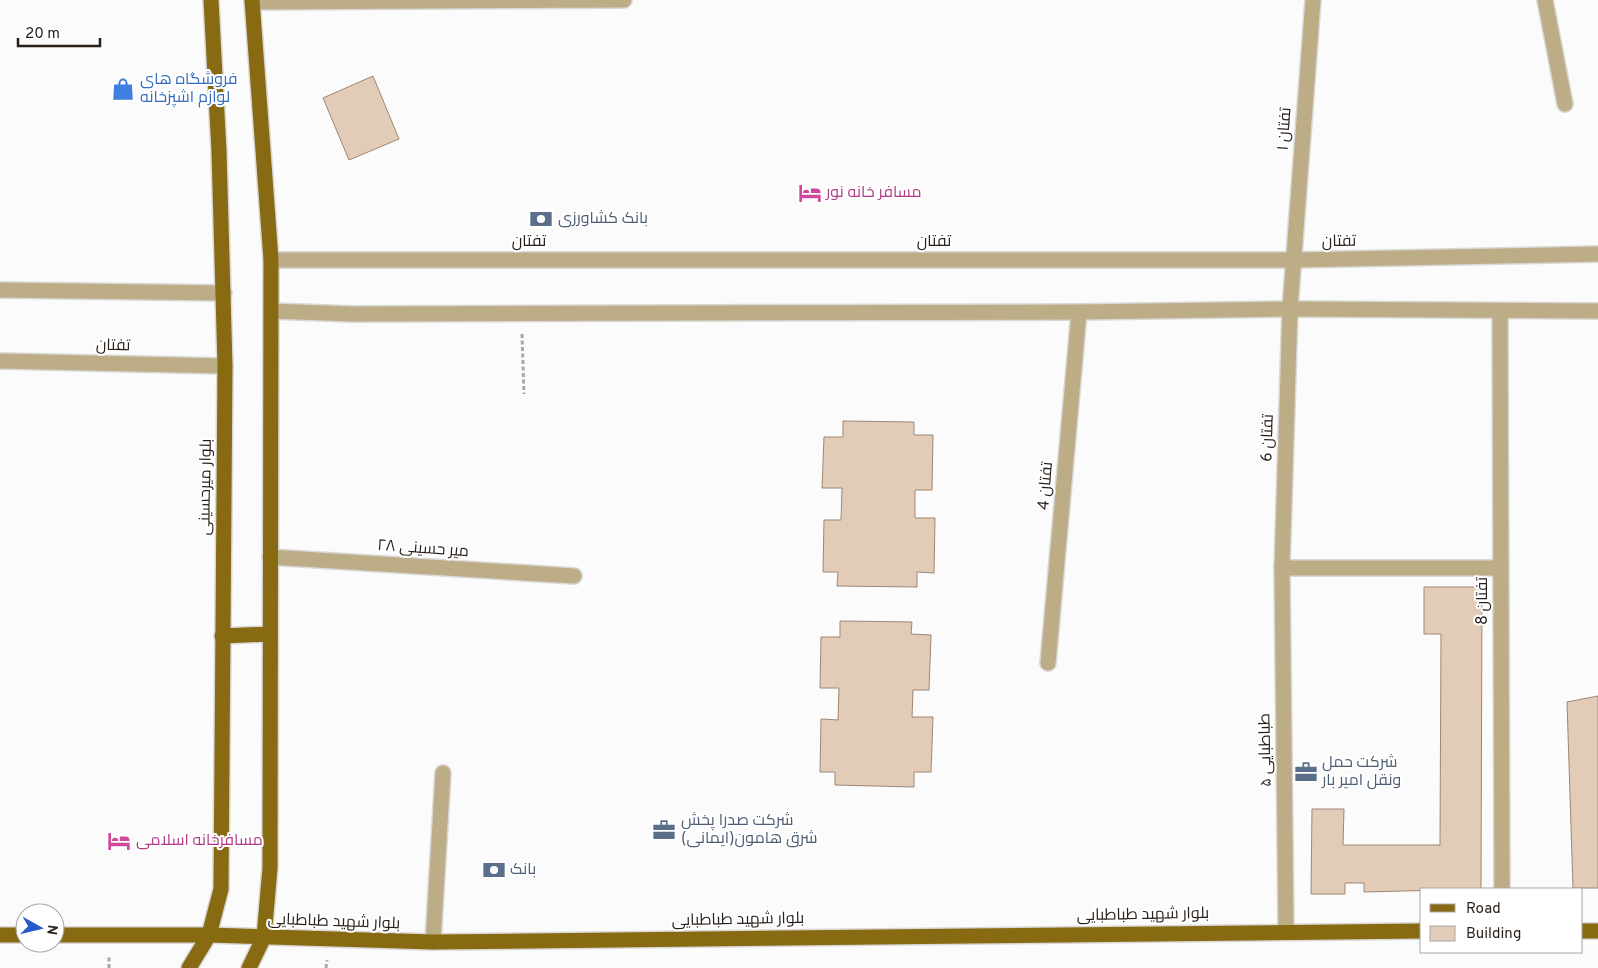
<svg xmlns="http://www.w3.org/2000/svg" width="1598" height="968" font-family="Overpass,Cairo,sans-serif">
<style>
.building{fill:#e3ccb7;stroke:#9d8774}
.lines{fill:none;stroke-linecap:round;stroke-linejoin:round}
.minor-casing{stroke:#d9d8d7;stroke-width:18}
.major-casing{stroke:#d9d8d7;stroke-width:18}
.path{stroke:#aba7a4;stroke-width:3;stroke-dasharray:4 2.5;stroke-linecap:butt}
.minor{stroke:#bdad87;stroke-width:15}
.major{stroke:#886a12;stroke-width:15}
.labels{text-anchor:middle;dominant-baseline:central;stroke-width:4;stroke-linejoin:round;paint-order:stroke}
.shop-label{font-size:16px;fill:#366cbe;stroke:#fff;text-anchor:start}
.street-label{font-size:16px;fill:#291f19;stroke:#fff}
.hotel-label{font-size:16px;fill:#b23c85;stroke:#fff;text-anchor:start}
.service-label{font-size:16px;fill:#4e5e75;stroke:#fff;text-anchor:start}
</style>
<rect width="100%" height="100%" fill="#fbfbfb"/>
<g class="building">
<polygon points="373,76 399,139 349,160 323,98"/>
<polygon points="843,421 914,422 914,435 933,435 932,490 915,490 915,518 935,518 934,573 917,572 917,587 837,586 838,572 823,572 824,520 841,520 842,488 822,488 824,437 843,437"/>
<polygon points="1424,587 1482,587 1481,889 1364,892 1364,883 1345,883 1345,894 1311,894 1312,809 1344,809 1343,845 1440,845 1441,634 1424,634"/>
<polygon points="840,621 912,622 911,634 931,635 929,690 913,690 912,717 933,717 931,772 914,772 914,787 835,785 835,772 820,772 821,719 838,720 839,688 820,688 821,637 840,637"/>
<polygon points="1598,696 1598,888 1573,888 1567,702"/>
</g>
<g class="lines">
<defs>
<g id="minor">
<polyline points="1545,0 1565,104"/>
<polyline points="252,2 624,0"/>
<polyline points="271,260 1293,260 1598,254"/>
<polyline points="0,290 224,293"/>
<polyline points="271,311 353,314 1079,312 1290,309 1598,311"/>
<polyline points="1500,312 1502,889"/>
<polyline points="0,361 225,366"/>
<polyline points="270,557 574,576"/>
<polyline points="1282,568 1501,568"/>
<polyline points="1048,663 1079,312"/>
<polyline points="1286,931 1282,568 1290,309 1313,0"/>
<polyline points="433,942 443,773"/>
</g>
<g id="major">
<polyline points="222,636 270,634"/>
<polyline points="1582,931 1598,931"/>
<polyline points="0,935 25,935"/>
<polyline points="55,935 209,935 433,942 1422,931"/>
<polyline points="189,968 209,935 221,889 225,366 219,151 211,0"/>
<polyline points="249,968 264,937 270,868 271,260 252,0"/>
</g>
</defs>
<use href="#minor" class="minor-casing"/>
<use href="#major" class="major-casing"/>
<g class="path">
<polyline points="522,334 524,394"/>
<polyline points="109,968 109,956"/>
<polyline points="326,968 327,960"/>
</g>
<use href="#minor" class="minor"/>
<use href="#major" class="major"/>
</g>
<defs>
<symbol id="shop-bare" viewBox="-9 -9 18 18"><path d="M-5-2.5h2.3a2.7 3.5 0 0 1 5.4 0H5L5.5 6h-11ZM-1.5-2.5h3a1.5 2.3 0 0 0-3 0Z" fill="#3f7fe0" stroke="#fff" stroke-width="2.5" paint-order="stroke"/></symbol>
<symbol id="hotel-bare" viewBox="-9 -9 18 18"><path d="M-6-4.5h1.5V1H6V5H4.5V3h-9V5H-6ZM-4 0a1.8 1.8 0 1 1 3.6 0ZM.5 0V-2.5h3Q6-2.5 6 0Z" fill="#d1479c" stroke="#fff" stroke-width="2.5" paint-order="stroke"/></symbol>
<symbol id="bank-bare" viewBox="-9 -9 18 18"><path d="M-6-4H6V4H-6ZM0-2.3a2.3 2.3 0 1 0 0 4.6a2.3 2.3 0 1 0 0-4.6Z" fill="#5c6f8a" stroke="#fff" stroke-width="2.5" paint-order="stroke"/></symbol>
<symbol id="office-bare" viewBox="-9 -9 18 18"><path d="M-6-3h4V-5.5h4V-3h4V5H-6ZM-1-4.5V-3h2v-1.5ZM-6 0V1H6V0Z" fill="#5c6f8a" stroke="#fff" stroke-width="2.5" paint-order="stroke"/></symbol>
</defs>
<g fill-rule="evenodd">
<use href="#shop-bare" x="107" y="73" width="32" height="32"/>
<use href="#hotel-bare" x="794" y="177" width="32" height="32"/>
<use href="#bank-bare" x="525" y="203" width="32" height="32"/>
<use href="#office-bare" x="1290" y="756" width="32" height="32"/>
<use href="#office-bare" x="648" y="814" width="32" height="32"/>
<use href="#hotel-bare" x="103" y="825" width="32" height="32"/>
<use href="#bank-bare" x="478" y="854" width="32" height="32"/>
</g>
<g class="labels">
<g class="shop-label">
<text x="140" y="80">فروشگاه های<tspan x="140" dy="18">لوازم اشپزخانه</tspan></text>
</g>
<g class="street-label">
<text transform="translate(1285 129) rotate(-86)">تفتان ۱</text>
<text x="529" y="242">تفتان</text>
<text x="934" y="242">تفتان</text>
<text transform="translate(1339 242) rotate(-1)">تفتان</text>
<text transform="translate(113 346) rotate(1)">تفتان</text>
<text transform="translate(1268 438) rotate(-88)">تفتان 6</text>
<text transform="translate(1046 486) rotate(-85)">تفتان 4</text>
<text transform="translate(206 487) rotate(-89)">بلوار میرحسینی</text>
<text transform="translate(423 549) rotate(4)">میر حسینی ۲۸</text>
<text transform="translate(1483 601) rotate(-90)">تفتان 8</text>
<text transform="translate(1266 750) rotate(-91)">طباطبایی ۵</text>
<text transform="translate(1143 915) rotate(-1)">بلوار شهید طباطبایی</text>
<text transform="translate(738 920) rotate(-1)">بلوار شهید طباطبایی</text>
<text transform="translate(334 922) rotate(2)">بلوار شهید طباطبایی</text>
</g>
<g class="hotel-label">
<text x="826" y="193">مسافر خانه نور</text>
<text x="136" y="841">مسافرخانه اسلامی</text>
</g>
<g class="service-label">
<text x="558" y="219">بانک کشاورزی</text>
<text x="1322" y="763">شرکت حمل<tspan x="1322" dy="18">ونقل امیر بار</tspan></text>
<text x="681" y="821">شرکت صدرا پخش<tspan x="681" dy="18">شرق هامون(ایمانی)</tspan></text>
<text x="510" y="870">بانک</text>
</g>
</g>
<rect x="1420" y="888" width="162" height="65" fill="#ffffff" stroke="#a9a5a3"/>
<rect x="1430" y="904" width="25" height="8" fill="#886a12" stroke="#a9a5a3"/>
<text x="1466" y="913" font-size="15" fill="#291f19">Road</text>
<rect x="1430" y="926" width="25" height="15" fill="#e3ccb7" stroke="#a9a5a3"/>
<text x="1466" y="938" font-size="15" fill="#291f19">Building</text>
<g transform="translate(40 928) rotate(98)"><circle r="24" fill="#ffffff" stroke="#a9a5a3"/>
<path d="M0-4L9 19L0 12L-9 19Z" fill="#265cca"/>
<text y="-8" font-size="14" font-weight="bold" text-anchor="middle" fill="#291f19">N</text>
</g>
<path d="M18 38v8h82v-8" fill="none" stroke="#291f19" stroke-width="2.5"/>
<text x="25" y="38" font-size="15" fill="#291f19" stroke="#ffffff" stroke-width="4" paint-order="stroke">20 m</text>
</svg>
